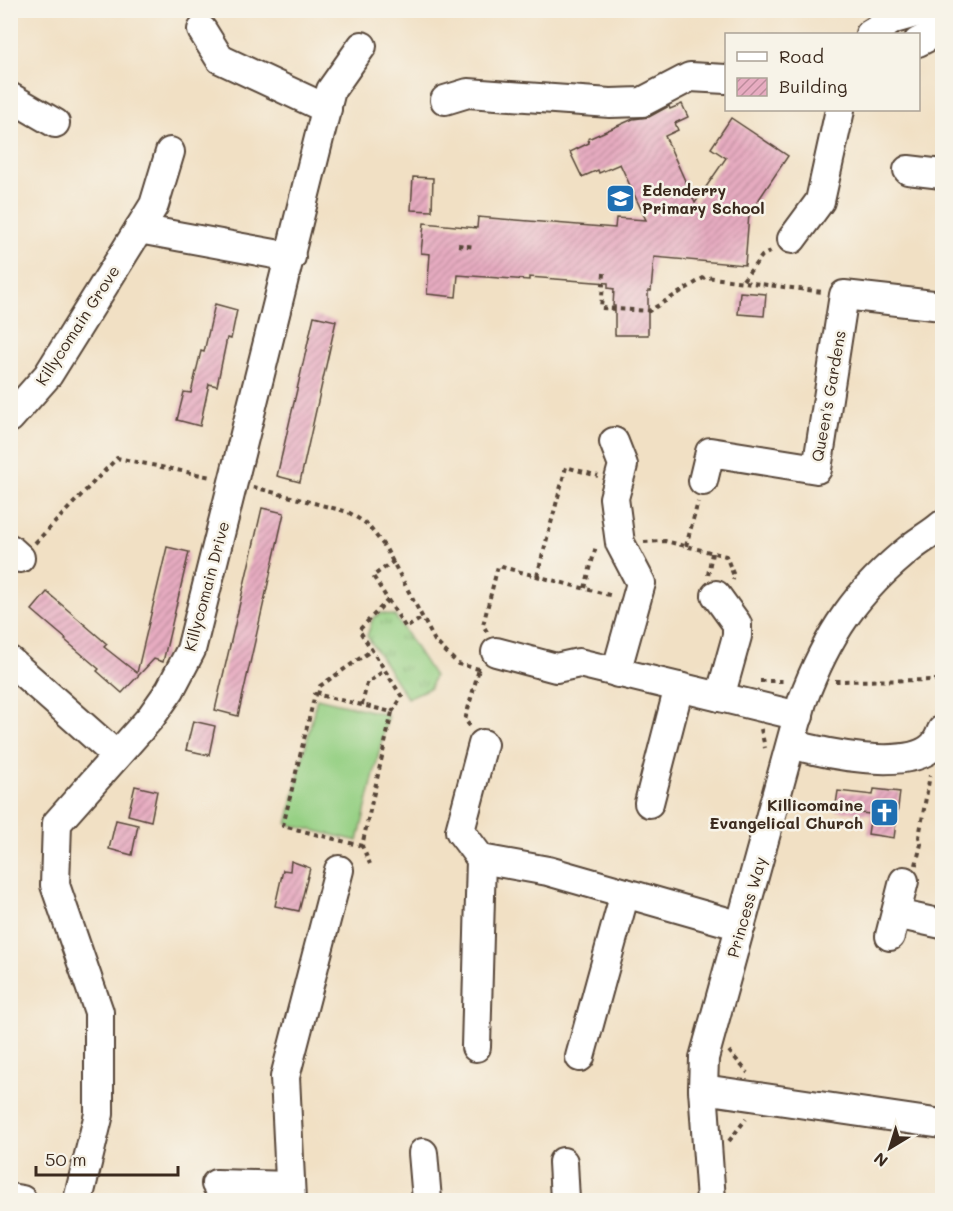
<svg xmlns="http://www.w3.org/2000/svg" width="953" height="1211" font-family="Mali,sans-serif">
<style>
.park{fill:url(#park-tufts);stroke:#687d51;stroke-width:1.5}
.pitch{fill:#96d084;stroke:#687d51;stroke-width:1.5}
.building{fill:url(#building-hatch)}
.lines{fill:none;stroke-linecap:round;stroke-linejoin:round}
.minor-casing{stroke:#564537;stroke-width:32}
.path{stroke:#564537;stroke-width:4;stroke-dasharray:4.5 4.5;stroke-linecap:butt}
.minor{stroke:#fff;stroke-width:28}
.labels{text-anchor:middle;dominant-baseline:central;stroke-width:5;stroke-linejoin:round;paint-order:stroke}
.poi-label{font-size:16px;font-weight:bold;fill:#3b2a1e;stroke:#f7f3e8;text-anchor:start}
.street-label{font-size:16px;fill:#3b2a1e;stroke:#f7f3e8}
</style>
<defs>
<pattern id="park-tufts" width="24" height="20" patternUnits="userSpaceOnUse" patternTransform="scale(1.5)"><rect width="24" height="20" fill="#96d084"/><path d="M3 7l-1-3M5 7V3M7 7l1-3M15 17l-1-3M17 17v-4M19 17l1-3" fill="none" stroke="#7ca96b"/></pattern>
<pattern id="building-hatch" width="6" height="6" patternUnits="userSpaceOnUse" patternTransform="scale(1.5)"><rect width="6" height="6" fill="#e7acc1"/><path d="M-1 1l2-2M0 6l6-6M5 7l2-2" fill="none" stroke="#bc8c9c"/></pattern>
</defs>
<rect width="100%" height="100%" fill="#f7f3e8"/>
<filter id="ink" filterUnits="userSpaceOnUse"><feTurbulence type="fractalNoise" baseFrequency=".0167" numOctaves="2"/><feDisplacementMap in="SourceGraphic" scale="12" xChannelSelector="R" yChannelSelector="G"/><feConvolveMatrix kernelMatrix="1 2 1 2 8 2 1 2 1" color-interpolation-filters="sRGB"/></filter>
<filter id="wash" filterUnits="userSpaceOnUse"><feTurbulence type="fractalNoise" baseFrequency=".008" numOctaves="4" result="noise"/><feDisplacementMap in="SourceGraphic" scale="24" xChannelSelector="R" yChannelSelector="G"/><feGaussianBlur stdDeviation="1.35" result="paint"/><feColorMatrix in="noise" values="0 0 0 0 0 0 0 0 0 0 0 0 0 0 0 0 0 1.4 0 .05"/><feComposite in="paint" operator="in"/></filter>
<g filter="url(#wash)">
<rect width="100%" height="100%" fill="#f1e0c4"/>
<polygon class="park" points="381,613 395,616 434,676 430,688 407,698 367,636 373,618"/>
<polygon class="pitch" points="317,698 388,715 358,841 287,824"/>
<g id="blocks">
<g class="building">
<polygon points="682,104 688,117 675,123 678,130 665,136 695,203 726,158 711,148 731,118 788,156 749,214 745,265 654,257 651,291 648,291 648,335 615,335 615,306 613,306 614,289 608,288 608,283 529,277 529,280 458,275 456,297 427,294 430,254 421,253 424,223 477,228 478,217 615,228 616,218 646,220 620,164 599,173 598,170 582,177 570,152 589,143 588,139 633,119 649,117 669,106 670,109"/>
<polygon points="413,177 433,178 432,211 411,210"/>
<polygon points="740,292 766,294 764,316 738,314"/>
<polygon points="215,304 237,310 231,339 227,338 217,386 209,384 200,426 177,420 184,392 191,393 201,351 204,352"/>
<polygon points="314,316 336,321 300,482 277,476"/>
<polygon points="262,508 284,513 238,716 215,710"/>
<polygon points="167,547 189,552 163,662 154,659 122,693 97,671 99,669 65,640 66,639 32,610 47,592 107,644 104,647 137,673"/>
<polygon points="193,721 215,726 209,755 186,750"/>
<polygon points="135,786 157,791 151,821 128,815"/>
<polygon points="874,789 900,792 894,838 868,834 871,814 835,811 838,791 873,795"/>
<polygon points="116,820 138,825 132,855 109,849"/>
<polygon points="291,861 310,868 299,911 275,906 283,870 290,871"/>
</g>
</g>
</g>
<g filter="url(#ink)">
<use href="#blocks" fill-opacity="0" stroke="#564537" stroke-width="1.5"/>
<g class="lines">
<defs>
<g id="minor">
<polyline points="202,30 220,59 327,109"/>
<polyline points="870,34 894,19 926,10"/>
<polyline points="918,42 942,30"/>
<polyline points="10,97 55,123"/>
<polyline points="445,100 468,93 610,103 642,102 690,77 726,79"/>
<polyline points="908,170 942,174"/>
<polyline points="139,229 291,257"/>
<polyline points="792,239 820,201 840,110"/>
<polyline points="10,418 48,375 154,205 170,152"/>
<polyline points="614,442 623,465 614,498 620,543 641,583 620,658 618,673"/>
<polyline points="703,481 710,452 817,469 844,295 942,306"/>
<polyline points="10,549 20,558"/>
<polyline points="716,595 737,624 737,636 720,697"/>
<polyline points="496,652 556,668 579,663 799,716"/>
<polyline points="10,661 116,755"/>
<path d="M791 744C823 753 907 772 933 746 937 742 940 735 942 730"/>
<polyline points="649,803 679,687"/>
<polyline points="481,859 548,871 741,926"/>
<polyline points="896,914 942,924"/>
<polyline points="890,936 904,881"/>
<polyline points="476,1047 481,859 460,831 483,744"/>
<polyline points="580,1057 625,893"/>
<polyline points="703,1089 942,1124"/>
<polyline points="423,1153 427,1200"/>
<polyline points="563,1162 565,1200"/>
<polyline points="216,1184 290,1186"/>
<polyline points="10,1198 22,1200"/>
<polyline points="78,1200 99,1114 99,1012 55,885 57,823 151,717 170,690 191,650 331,90 362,46"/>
<polyline points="291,1200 285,1077 339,870"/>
<path d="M711 1200 703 1089 704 1058 802 702C827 635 856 591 913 546 922 539 933 533 942 525"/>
</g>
</defs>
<use href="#minor" class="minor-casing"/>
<g class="path">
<polyline points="458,245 475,247"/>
<polyline points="604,273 601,308 649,311 705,277 823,292"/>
<polyline points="743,280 762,256 773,250"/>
<polyline points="253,487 348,512 367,524 385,547 435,641 458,664 479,669 481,667"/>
<polyline points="644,542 665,541 726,556 734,576 733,580"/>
<polyline points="35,543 117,458 211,477"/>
<polyline points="686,546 698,502"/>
<polyline points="708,575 712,553"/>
<polyline points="537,576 566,467 598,476"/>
<polyline points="585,588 596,546"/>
<polyline points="388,600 406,628 422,618"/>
<polyline points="487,632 483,625 498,566 613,596"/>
<polyline points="760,681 786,681"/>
<polyline points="835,681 942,680"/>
<polyline points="318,695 320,686 372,650"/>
<polyline points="362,705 367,683 385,670"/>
<polyline points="392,712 402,697 359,630 388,600 373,576 394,561"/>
<polyline points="470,726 465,720 479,669"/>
<polyline points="761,729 765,748"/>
<polyline points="362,846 283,826 315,694 392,712 362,846 370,864"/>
<polyline points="916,865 921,844 919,837 930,775"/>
<polyline points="729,1051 748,1073"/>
<polyline points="729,1141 746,1119"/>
</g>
<use href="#minor" class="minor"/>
</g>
</g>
<defs>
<symbol id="school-square" viewBox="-11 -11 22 22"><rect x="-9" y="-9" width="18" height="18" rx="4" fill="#1f6fb2" stroke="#f7f3e8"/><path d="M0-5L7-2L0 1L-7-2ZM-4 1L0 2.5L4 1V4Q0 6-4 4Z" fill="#fff"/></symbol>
<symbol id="church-square" viewBox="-11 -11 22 22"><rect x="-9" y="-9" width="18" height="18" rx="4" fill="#1f6fb2" stroke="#f7f3e8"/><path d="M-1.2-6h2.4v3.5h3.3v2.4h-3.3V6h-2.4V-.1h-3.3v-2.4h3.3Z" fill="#fff"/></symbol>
</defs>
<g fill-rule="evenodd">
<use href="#school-square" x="604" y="182" width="33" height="33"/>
<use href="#church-square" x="868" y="796" width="33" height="33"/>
</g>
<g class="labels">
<g class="poi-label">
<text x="642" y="189">Edenderry<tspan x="642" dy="18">Primary School</tspan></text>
<text x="863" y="804" text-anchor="end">Killicomaine<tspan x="863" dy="18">Evangelical Church</tspan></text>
</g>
<g class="street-label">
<text transform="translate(77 325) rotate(-57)">Killycomain Grove</text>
<text transform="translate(828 396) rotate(-80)">Queen's Gardens</text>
<text transform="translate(206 586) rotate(-75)">Killycomain Drive</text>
<text transform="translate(746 907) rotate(-74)">Princess Way</text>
</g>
</g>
<rect width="953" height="1211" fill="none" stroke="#f7f3e8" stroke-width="36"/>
<rect x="725" y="33" width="195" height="78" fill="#f7f3e8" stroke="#aca397" stroke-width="1.5"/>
<rect x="737" y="52" width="30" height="9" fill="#ffffff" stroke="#aca397" stroke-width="1.5"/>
<text x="779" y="63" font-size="18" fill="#3b2a1e">Road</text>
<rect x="737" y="78" width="30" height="18" fill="url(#building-hatch)" stroke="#aca397" stroke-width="1.5"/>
<text x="779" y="93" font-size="18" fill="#3b2a1e">Building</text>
<g transform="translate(890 1148) rotate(218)" stroke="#f7f3e8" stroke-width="4.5" paint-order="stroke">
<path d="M0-4.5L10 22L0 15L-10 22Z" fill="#3b2a1e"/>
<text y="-9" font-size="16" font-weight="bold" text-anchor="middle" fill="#3b2a1e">N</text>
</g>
<path d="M36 1166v9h142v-9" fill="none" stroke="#3b2a1e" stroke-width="3"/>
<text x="45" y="1166" font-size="18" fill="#3b2a1e" stroke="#f7f3e8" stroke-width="4.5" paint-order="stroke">50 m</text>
</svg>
